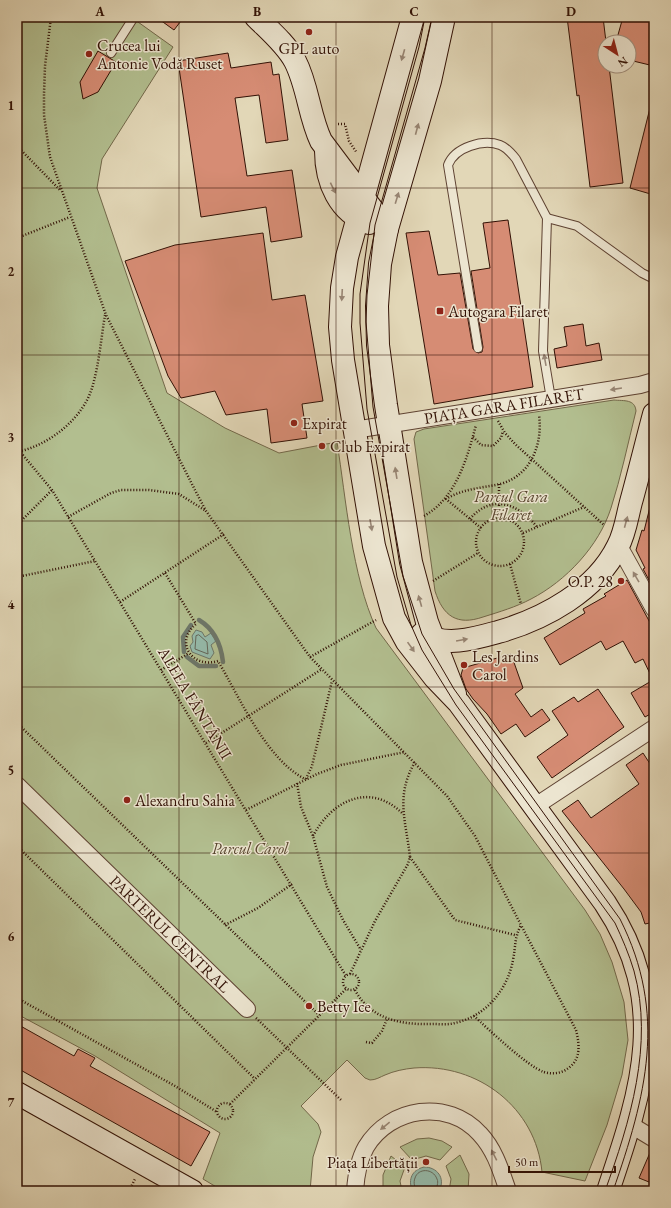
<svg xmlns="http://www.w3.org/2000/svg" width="671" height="1208" font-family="'EB Garamond',serif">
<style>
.green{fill:#b2be8f;stroke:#72684a}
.water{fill:#95baaa;stroke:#6d7668}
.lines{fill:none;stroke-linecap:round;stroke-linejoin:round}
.shore{stroke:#646658;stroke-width:1}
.stream{stroke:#6d7668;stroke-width:4.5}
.building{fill:#d68c74;stroke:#321105}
.lane-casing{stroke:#5e4232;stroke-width:10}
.street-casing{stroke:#5e4232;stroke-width:18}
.secondary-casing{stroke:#321105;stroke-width:24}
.path{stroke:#321105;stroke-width:2.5;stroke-dasharray:1 2;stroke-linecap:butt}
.lane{stroke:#ece5d0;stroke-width:8}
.street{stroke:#ece5d0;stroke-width:16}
.secondary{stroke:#ece5d0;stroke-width:22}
.tram{stroke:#321105;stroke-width:1}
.oneway{fill:#988675}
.grid{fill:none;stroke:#321105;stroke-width:1;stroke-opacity:0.55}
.poi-dot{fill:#8f2418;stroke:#ece5d0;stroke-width:1.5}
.labels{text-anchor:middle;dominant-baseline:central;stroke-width:3;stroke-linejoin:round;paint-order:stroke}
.poi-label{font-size:16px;fill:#321105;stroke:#ece5d0;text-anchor:start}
.street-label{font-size:16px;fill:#321105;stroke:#ece5d0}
.park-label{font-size:16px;font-style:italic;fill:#58452e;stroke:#ece5d0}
.neatline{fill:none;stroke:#321105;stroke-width:1.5}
.grid-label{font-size:13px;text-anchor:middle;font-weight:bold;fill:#321105}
</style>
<rect width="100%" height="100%" fill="#e2d7b7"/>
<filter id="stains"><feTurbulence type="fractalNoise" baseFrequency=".005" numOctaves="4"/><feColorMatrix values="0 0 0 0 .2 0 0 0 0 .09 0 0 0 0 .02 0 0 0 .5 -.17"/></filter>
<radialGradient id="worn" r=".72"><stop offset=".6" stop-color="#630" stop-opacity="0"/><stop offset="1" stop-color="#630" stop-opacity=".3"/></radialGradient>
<g class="green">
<path d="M17 17H131L173 47 102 159 97 188 167 393 225 428 279 453 337 442C346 499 352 576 376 628L585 910 600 934 612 962 624 1002 628 1040 622 1075 607 1125 585 1181 542 1172C536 1108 478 1063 414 1068 404 1069 394 1071 385 1075 380 1077 376 1080 370 1080L365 1078 347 1060 301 1106 318 1124 321 1132 313 1157 310 1191H223L203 1179 220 1133 95 1056 17 1014Z"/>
<path d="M614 400C624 401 635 399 636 411 628 443 621 477 611 508 599 546 566 581 531 599 516 607 499 612 483 617 457 626 443 616 435 591L414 439 416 432 424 429Z"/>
<polygon points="429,1138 442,1141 452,1147 440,1160 426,1156 412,1160 400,1147 417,1139"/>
<polygon points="460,1155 469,1174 468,1191 449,1191 451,1179 446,1166"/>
<polygon points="391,1156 405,1167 400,1181 402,1191 383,1191 383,1175"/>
</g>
<g class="water">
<polygon points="196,630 202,632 205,637 211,633 216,641 211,645 214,653 210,659 192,652 190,646 193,642 192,636"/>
<path d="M424 1167C437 1167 446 1178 439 1191L412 1190C408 1179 412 1170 424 1167Z"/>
</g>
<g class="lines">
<g class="shore">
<polygon points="199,635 207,642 208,654 195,649 196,636"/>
<path d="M416 1191C415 1187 413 1183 415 1178 418 1168 433 1168 437 1179 439 1183 436 1187 436 1191"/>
</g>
<g class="stream">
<path d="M199 620C214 629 221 644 223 662"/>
<polyline points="184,652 183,637 191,625"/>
<polyline points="187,657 199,666 216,666"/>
</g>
</g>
<g class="building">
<polygon points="156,17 184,17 174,30"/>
<polygon points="567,17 603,17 606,42 605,66 609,66 623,183 590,187 579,95 577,96"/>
<polygon points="623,17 654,17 654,66 629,60 629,42 616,42"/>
<polygon points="98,51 116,62 98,92 83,99 80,82"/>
<polygon points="228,53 231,68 271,62 273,75 279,74 288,140 266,143 259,95 235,98 247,176 292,170 302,237 271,242 266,207 201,217 178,61"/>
<polygon points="650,108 654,109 654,195 630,188"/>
<polygon points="508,220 533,387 434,404 406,233 429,231 438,275 460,273 473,349 478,353 482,352 483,347 471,271 490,268 483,223"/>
<polygon points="263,233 272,300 305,295 323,401 302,404 307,438 271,443 267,409 226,415 215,391 181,398 168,376 125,261 175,245"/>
<polygon points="583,324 586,346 599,343 602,360 557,368 554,349 567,346 564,327"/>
<polygon points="650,507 654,508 654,582 652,579 649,580 643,569 645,568 636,550 642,530 644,531"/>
<polygon points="627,580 654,630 654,712 645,717 631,693 653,680 643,659 635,663 623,641 606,650 601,641 560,665 544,638 585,613 583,609 606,596 604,594"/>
<polygon points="511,654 523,688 515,694 531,717 542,709 550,720 525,737 516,724 501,734 487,714 473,699 466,689 461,675 463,668"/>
<polygon points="598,689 624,727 552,778 537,757 568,735 552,711 574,697 578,702"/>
<polygon points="643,753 654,770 654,922 645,924 641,912 624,889 562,811 578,800 591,818 639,784 626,765"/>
<polygon points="17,1024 74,1056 78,1049 95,1058 90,1066 210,1132 191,1166 17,1068"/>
<polygon points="652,1148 654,1148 654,1184 639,1178"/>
</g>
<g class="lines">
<defs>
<g id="lane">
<polyline points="111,53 134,17"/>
<polyline points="547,218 577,226 642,273 654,279"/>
<path d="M478 348 448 165C455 147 483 139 500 145 506 147 512 154 516 159L547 218 543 351 551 399"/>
</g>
<g id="street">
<polyline points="354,430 640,385 654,381"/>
<polyline points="619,546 654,609"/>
<polyline points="17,785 247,1009"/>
<polyline points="534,807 654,728"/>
<polyline points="631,1125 654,1139"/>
<path d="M355 1191C356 1176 358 1161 366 1147 390 1107 448 1098 480 1134 495 1150 501 1171 508 1191"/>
</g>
<g id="secondary">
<path d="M256 17C269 30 286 44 295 61 308 86 309 116 321 141L387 229"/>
<path d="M413 17 347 257 342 288 340 327 343 360 374 546 394 618 407 642 435 678 459 703 605 903C671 1002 643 1088 608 1191"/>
<polyline points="444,17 430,81 387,229 380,264 377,306 378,345 386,405 411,562 427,622 455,694"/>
<path d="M326 151C326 182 339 212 369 223"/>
<path d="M422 634C446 647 473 639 498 632 544 619 596 591 618 546 625 533 627 517 631 502 639 473 646 444 654 414"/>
<polyline points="17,1093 192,1191"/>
</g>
</defs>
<use href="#lane" class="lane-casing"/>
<use href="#street" class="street-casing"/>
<use href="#secondary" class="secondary-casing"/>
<g class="path">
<path d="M51 17 45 66 44 94V115L50 157 106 315 195 490 206 511 310 657 447 796 475 836 521 925C514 939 516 945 513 960 511 971 506 984 499 993 489 1008 473 1019 455 1023 448 1025 440 1024 433 1024 402 1025 371 1020 355 990"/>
<polyline points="338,124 345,124 349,141 357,153"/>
<polyline points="17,146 60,190"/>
<polyline points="17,238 70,217"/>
<polyline points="498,421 505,433 515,444 604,525"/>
<polyline points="473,437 481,445 493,446 501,438 503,431"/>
<path d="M17 444 21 451C50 444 83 418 92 388 99 365 101 339 105 315"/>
<polyline points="17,448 52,490 346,976"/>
<path d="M424 516C456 498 467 459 476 425"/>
<polyline points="68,517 111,493 121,490 149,490 179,494 206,511"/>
<circle cx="500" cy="542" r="24"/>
<polyline points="499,518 499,484"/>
<path d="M470 519C492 493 519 504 537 527"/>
<polyline points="17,525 52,490"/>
<path d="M481 528 446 499C462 489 482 488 500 484 531 476 543 444 539 415"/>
<polyline points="523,533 584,507"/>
<polyline points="510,564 521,604"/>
<path d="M165 573 196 624C174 642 192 669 218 661 240 698 266 759 305 779"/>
<polyline points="17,577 95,561"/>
<polyline points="433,581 478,553"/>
<polyline points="120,602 224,534"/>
<polyline points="310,657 376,620"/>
<polyline points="161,670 189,653"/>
<polyline points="17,723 319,1015"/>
<polyline points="206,743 322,669"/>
<polyline points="306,779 312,766 332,681"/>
<polyline points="297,783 301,807 313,836 327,887 343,920 361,950"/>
<polyline points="246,810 317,774 341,765 405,752"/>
<path d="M313 836C332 800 370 782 402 813"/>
<polyline points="17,846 255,1079"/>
<polyline points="410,857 455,920 515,935"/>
<polyline points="225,925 258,908 292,884"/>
<circle cx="351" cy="982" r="8"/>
<path d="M350 974 375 921 408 864 410 857C406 821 395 796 415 762"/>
<polyline points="17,998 175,1086 217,1112"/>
<path d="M474 1016C487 1028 528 1067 544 1072 554 1075 564 1073 572 1065 581 1056 579 1042 576 1030L521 925"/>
<polyline points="256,1018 341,1100"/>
<polyline points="366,1042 372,1043 382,1031 387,1019"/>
<circle cx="225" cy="1111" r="8"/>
<polyline points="230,1104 346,989"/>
<polyline points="129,1191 135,1179"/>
</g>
<use href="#lane" class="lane"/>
<use href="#street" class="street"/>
<use href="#secondary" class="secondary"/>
<g class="tram">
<path d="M425 17 419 47 370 223 360 294V323L367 409 397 577 411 625 422 650 456 705 615 923C622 938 629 954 634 971 654 1044 630 1122 605 1191"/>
<path d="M432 17 425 48 375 225 367 295 366 322 373 407 403 576 422 634 454 689 620 919C668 1014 646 1096 613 1191"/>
</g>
</g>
<defs><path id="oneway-solid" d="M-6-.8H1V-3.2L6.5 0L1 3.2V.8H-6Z"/></defs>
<g class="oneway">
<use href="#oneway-solid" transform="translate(403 55) rotate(106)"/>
<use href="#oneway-solid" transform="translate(417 129) rotate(-75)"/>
<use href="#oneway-solid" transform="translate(333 188) rotate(64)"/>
<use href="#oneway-solid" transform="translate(397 198) rotate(-73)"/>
<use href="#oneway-solid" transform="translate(342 295) rotate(93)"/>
<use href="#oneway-solid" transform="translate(545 360) rotate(-100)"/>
<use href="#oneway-solid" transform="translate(616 389) rotate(171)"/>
<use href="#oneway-solid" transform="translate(396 473) rotate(-99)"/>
<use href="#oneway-solid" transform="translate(626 522) rotate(-75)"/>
<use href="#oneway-solid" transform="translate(371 525) rotate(80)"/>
<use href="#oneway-solid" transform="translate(636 577) rotate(-120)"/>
<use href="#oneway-solid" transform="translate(420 601) rotate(-106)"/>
<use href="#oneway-solid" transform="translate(462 640) rotate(-10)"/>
<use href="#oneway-solid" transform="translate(411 647) rotate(55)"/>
<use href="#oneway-solid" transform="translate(385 1126) rotate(141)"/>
<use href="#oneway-solid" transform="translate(494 1155) rotate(-117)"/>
</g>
<path class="grid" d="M179 17V1191M336 17V1191M492 17V1191M17 188H654M17 355H654M17 521H654M17 687H654M17 853H654M17 1020H654"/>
<g class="poi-dot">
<circle cx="309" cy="32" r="4"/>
<circle cx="89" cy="54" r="4"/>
<rect x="436" y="307" width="8" height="8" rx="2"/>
<circle cx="294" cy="423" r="4"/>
<circle cx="322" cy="446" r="4"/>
<circle cx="621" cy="581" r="4"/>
<circle cx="464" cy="665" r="4"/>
<circle cx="127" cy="800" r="4"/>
<circle cx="309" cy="1006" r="4"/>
<circle cx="426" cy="1162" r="4"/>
</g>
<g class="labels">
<g class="poi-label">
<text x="97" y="45">Crucea lui<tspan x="97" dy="18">Antonie Vodă Ruset</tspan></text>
<text x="309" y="48" text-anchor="middle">GPL auto</text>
<text x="448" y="311">Autogara Filaret</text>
<text x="302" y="423">Expirat</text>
<text x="330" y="446">Club Expirat</text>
<text x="613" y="581" text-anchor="end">O.P. 28</text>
<text x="472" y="656">Les Jardins<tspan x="472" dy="18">Carol</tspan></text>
<text x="135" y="800">Alexandru Sahia</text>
<text x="317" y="1006">Betty Ice</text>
<text x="418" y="1162" text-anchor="end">Piața Libertății</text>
</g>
<g class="street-label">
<text transform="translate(504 406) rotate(-9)">PIAȚA GARA FILARET</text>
<text transform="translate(195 703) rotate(59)">ALEEA FÂNTÂNII</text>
<text transform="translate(170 934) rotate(44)">PARTERUL CENTRAL</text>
</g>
<g class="park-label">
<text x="511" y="496">Parcul Gara<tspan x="511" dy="18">Filaret</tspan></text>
<text x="250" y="848">Parcul Carol</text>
</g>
</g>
<rect width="671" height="1208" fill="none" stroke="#e2d7b7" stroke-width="44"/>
<g transform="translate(617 54) rotate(144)"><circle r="19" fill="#ece5d0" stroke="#a2907f"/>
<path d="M0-3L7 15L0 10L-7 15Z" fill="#8f2418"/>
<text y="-6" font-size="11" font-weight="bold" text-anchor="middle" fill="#321105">N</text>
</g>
<path d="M509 1166v6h106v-6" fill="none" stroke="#321105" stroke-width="2"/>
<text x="515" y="1166" font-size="12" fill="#321105" stroke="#ece5d0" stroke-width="3" paint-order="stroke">50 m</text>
<rect x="22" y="22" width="627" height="1164" class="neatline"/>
<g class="grid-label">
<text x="100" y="16">A</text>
<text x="257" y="16">B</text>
<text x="414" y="16">C</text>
<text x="571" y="16">D</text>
<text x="11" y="110">1</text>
<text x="11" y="276">2</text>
<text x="11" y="442">3</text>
<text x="11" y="609">4</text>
<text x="11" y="775">5</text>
<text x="11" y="941">6</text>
<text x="11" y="1107">7</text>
</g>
<rect width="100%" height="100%" filter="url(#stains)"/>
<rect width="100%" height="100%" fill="url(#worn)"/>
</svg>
